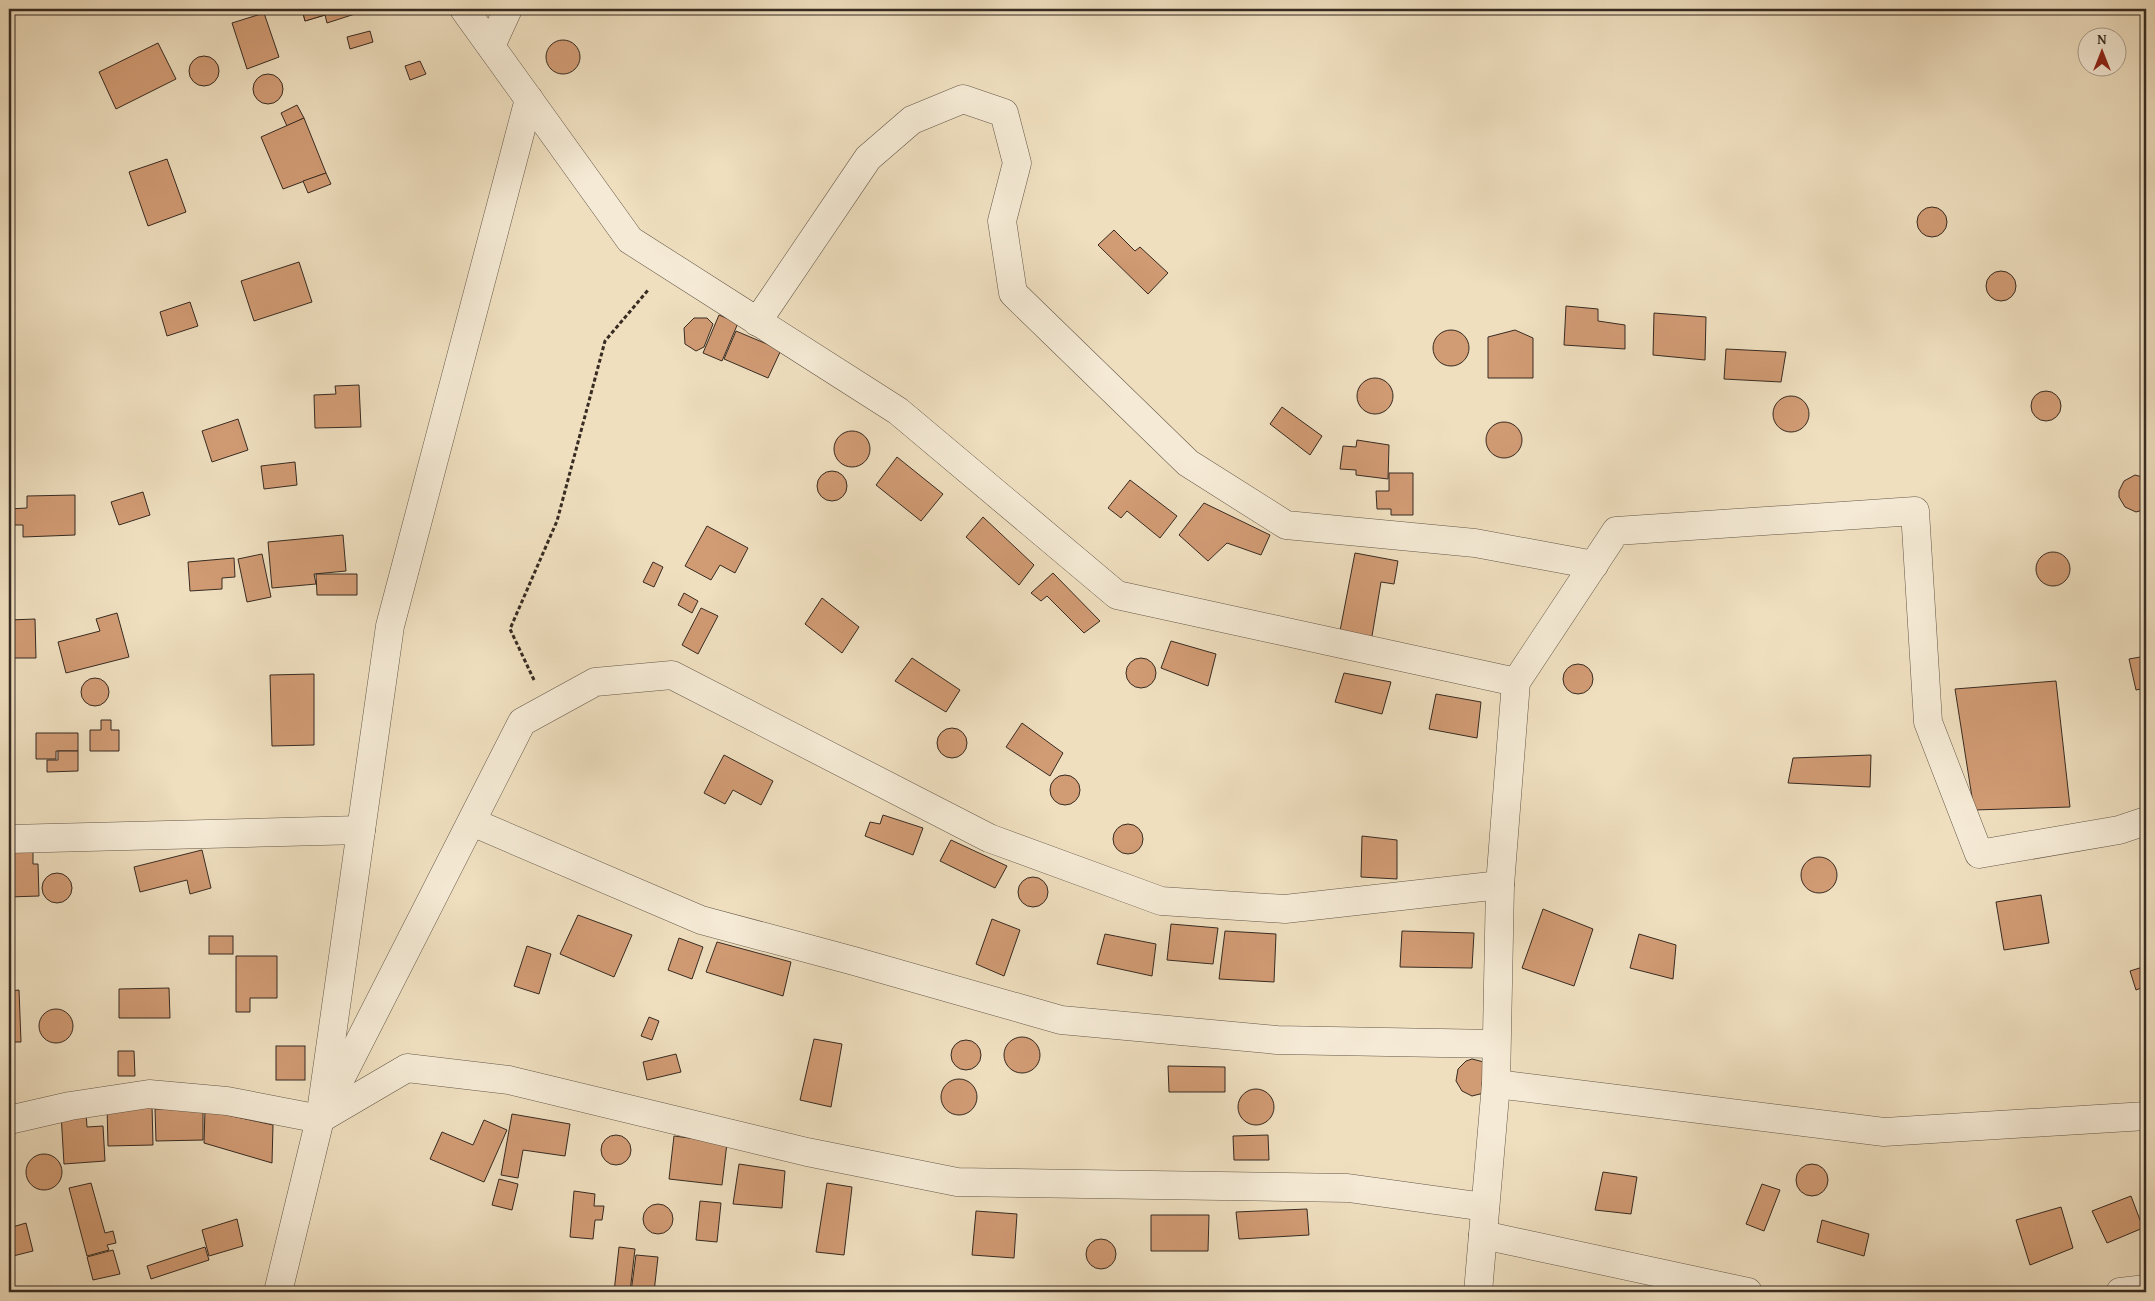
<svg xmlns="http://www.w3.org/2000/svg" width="2155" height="1301" font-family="'Gentium Book Plus',serif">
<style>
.building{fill:#d19b74;stroke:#372b22}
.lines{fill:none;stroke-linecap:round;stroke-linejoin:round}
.minor-casing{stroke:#655849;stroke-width:29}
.path{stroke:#372b22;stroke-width:3;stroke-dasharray:4 2.5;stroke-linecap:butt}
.minor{stroke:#f5ead5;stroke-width:28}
</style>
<rect width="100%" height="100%" fill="#efdfbf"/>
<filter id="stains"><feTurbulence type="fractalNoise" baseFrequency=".004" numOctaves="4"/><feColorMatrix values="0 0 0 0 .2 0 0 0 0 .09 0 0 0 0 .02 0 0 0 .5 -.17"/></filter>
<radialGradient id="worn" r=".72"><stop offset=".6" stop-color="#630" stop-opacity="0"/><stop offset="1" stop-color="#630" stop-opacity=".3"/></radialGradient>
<g class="building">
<polygon points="302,9 356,9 358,13 327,23 325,15 305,21"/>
<polygon points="302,9 323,9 325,15 305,21"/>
<polygon points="264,13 279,57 247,69 232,23"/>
<polygon points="370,31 373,42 350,49 347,37"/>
<circle cx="563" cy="57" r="17"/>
<polygon points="158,43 176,79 116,109 99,72"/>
<circle cx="204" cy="71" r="15"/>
<polygon points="420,61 426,74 410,80 405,66"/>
<circle cx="268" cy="89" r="15"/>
<polygon points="297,105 304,118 287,126 281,113"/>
<polygon points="304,118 326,173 283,189 261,137"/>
<polygon points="167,159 186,212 148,226 129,172"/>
<polygon points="326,173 331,184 308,193 303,181"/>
<circle cx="1932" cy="222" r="15"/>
<polygon points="1114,230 1135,251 1140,247 1168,273 1148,294 1098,245"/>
<polygon points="299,262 312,302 254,321 241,281"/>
<circle cx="2001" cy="286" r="15"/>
<polygon points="190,302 198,326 167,336 160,312"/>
<polygon points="1566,306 1598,309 1598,321 1625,325 1625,349 1564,345"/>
<polygon points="1654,313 1706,317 1705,360 1653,355"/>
<polygon points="719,315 738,323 722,361 703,353"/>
<polygon points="694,318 707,318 713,324 704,347 696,351 685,344 684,328"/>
<circle cx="1451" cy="348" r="18"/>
<polygon points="1515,330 1533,338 1533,378 1488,378 1488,337"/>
<polygon points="736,331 781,350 768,378 724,359"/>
<polygon points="1726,349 1786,352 1781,382 1724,379"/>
<circle cx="1375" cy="396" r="18"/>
<polygon points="359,385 361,427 315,428 314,395 336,394 335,386"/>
<circle cx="2046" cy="406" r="15"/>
<circle cx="1791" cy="414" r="18"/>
<polygon points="1282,407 1322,436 1310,455 1270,424"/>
<polygon points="238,419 248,450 212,462 202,431"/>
<circle cx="1504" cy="440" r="18"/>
<circle cx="852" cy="449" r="18"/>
<polygon points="1357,440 1389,445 1388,479 1356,475 1356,470 1340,469 1343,446 1356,447"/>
<polygon points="897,457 943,494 921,521 876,485"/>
<polygon points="295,462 297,485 264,489 261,466"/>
<circle cx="832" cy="486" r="15"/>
<polygon points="1389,473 1413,473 1413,515 1391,515 1391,509 1377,509 1376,491 1389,491"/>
<polygon points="2135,475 2146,478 2146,509 2136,512 2125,507 2119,497 2119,491 2124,481"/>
<polygon points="1130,480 1177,516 1160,538 1127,511 1121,518 1108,508"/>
<polygon points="143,492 150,515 119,525 111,502"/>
<polygon points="75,495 75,535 23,537 23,525 9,525 9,509 27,508 27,496"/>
<polygon points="1204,503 1270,535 1261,555 1227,543 1208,561 1179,535"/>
<polygon points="983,517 1034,565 1019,585 966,537"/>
<polygon points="707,526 748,548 735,573 720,565 711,580 685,566"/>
<polygon points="343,535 346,571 314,574 316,584 272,588 268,542"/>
<circle cx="2053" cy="569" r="17"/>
<polygon points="1355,553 1398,561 1394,584 1381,582 1371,642 1339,636"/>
<polygon points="262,554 271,597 247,602 238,559"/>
<polygon points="234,558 235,577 222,578 222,589 190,591 188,562"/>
<polygon points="653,562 663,567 654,587 643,582"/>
<polygon points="1053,573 1100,621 1084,633 1047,596 1041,601 1031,593"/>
<polygon points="316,574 357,574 357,595 317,595"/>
<polygon points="684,593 698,601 692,613 678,605"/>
<polygon points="822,598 859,627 842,653 805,624"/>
<polygon points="701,608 718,616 698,654 682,645"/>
<polygon points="117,613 129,657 66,673 58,642 100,631 96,619"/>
<polygon points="35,619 36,658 9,658 9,620"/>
<polygon points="1171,641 1216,654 1208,686 1161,668"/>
<polygon points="2146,656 2146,688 2136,690 2129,659"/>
<circle cx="1141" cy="673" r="15"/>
<polygon points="912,658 960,690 946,712 895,681"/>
<circle cx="1578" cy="679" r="15"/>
<polygon points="1344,673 1391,682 1382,714 1335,702"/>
<polygon points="314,674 314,745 272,746 270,675"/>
<circle cx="95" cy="692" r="14"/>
<polygon points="2056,681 2070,807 1974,810 1955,689"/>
<polygon points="1436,694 1481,702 1477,738 1429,729"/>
<polygon points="101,720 111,720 111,730 119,730 119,751 90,751 90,730 101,730"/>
<polygon points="1022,723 1063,753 1050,776 1006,747"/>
<circle cx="952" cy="743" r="15"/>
<polygon points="36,733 78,733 78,751 56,751 56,759 36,759"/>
<polygon points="58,751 78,751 78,771 47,772 47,760 58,760"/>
<polygon points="724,755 773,781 761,805 733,790 725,804 704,793"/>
<polygon points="1871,755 1870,787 1788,783 1793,758"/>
<circle cx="1065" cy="790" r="15"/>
<polygon points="883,815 923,828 913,855 865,836 870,822 880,824"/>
<circle cx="1128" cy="839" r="15"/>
<polygon points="1362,836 1397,840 1397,879 1361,877"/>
<polygon points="951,840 1007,866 995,888 940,861"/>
<polygon points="202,850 211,888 190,894 187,880 140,892 134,867"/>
<polygon points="14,851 33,851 33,864 38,864 39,896 9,897 9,862 14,862"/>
<circle cx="1819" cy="875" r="18"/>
<circle cx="57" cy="888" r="15"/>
<circle cx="1033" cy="892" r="15"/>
<polygon points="2041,895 2049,943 2004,950 1996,902"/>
<polygon points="1543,909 1593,929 1574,986 1522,968"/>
<polygon points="578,915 632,935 614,977 560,954"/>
<polygon points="992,919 1020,930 1004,976 976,964"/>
<polygon points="1171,924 1218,928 1213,964 1167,960"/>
<polygon points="1225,931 1276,934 1274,982 1219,979"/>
<polygon points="1402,931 1474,933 1472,968 1400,967"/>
<polygon points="1105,934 1156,944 1152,976 1097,964"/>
<polygon points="1639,934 1676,945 1673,979 1630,968"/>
<rect x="209" y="936" width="24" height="18"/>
<polygon points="679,938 703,947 692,979 668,970"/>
<polygon points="717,942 791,962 783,996 706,972"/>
<polygon points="527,946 551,954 539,994 514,986"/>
<polygon points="236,956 277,956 277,998 250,998 250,1012 236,1012"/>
<polygon points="2146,966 2146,986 2136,990 2130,971"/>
<polygon points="169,988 170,1018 119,1018 119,989"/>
<polygon points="19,990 21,1042 9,1042 9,991"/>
<circle cx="56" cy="1026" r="17"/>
<polygon points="649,1017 659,1021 652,1040 641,1036"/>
<circle cx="1022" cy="1055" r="18"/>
<polygon points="814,1039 842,1044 831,1107 800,1100"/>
<circle cx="966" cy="1055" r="15"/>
<rect x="276" y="1046" width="29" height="34"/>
<polygon points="118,1051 134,1051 135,1076 118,1076"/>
<polygon points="676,1054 681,1072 647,1080 643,1062"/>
<polygon points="1472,1059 1484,1062 1484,1093 1472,1096 1462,1091 1456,1081 1458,1069 1466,1061"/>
<polygon points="1168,1066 1225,1067 1225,1092 1169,1092"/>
<circle cx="959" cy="1097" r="18"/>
<circle cx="1256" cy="1107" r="18"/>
<polygon points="107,1106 152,1106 153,1145 108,1146"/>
<polygon points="155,1109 203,1109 203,1140 156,1141"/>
<polygon points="205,1110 273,1125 272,1163 204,1143"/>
<polygon points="86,1112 87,1127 103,1126 105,1161 64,1164 61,1114"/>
<polygon points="512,1114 570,1124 565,1156 523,1150 518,1178 501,1175"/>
<polygon points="484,1120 507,1130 484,1182 430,1159 442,1132 473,1145"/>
<circle cx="616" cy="1150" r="15"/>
<polygon points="1268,1135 1269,1160 1234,1160 1233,1136"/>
<polygon points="674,1136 727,1143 722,1185 669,1179"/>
<circle cx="44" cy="1172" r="18"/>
<circle cx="1812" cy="1180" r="16"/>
<polygon points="739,1164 785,1171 782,1208 733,1204"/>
<polygon points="1603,1172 1637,1177 1631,1214 1595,1210"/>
<polygon points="499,1179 518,1184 512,1210 492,1205"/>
<polygon points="91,1183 105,1233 113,1231 116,1243 107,1245 109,1250 87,1256 69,1188"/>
<polygon points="827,1183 852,1187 844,1255 816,1252"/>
<polygon points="1762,1184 1780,1190 1764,1231 1746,1224"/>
<polygon points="574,1191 595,1194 594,1206 604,1206 602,1220 595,1220 593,1239 570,1237"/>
<polygon points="2131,1196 2143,1228 2107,1243 2092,1211"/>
<polygon points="700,1201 721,1203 717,1242 696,1240"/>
<circle cx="658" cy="1219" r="15"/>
<polygon points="2061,1207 2073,1248 2030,1265 2016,1220"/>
<polygon points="1307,1209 1309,1235 1239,1239 1236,1212"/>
<polygon points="976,1211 1017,1214 1014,1258 972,1255"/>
<polygon points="1151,1215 1209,1215 1208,1251 1151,1251"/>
<polygon points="237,1219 243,1246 209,1256 202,1230"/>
<polygon points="1822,1220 1869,1234 1864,1256 1817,1242"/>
<polygon points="26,1223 33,1251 9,1257 9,1228"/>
<circle cx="1101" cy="1254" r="15"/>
<polygon points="205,1247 209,1260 151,1279 147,1266"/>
<polygon points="619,1247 635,1249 630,1292 614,1292"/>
<polygon points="113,1250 120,1274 93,1280 87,1257"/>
<polygon points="636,1255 658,1257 654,1292 631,1292"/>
</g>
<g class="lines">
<defs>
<g id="minor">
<polyline points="464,9 630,240 898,411 1117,595 1516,682"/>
<polyline points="491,46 508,9"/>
<polyline points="757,322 868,158 912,120 963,99 1004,113 1017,163 1002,221 1013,293 1188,463 1286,525 1475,543 1594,565"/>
<polyline points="472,822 701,920 854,961 1061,1020 1277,1040 1496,1044"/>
<polyline points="9,839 361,830"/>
<polyline points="1496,1084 1884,1132 2146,1116"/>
<polyline points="320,1119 522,722 595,682 672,675 989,838 1161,901 1285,909 1500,885"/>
<polyline points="9,1120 70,1106 149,1094 227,1101 320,1119 407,1068 509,1080 807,1152 957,1182 1348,1188 1485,1207"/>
<polyline points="1483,1235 1748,1292"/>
<polyline points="278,1292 320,1119 390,626 529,99"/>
<polyline points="1478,1292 1496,1084 1500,885 1516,682 1616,531 1915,511 1928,722 1979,854 2119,830 2146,821"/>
<polyline points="2120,1292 2146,1289"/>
</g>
</defs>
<use href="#minor" class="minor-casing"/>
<polyline class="path" points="534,680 510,629 557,521 605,341 649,289"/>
<use href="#minor" class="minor"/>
</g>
<rect width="2155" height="1301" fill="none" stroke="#efdfbf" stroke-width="30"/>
<rect x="10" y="10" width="2135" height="1281" fill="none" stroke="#372b22" stroke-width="2.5"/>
<rect x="15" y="15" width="2125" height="1271" fill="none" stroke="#372b22"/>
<g transform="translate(2102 52)"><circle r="24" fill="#f5ead5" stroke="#a99e8d"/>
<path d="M0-4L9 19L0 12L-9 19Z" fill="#8f2418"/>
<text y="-8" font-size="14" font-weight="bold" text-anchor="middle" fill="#372b22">N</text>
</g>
<rect width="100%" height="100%" filter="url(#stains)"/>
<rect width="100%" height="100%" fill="url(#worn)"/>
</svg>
